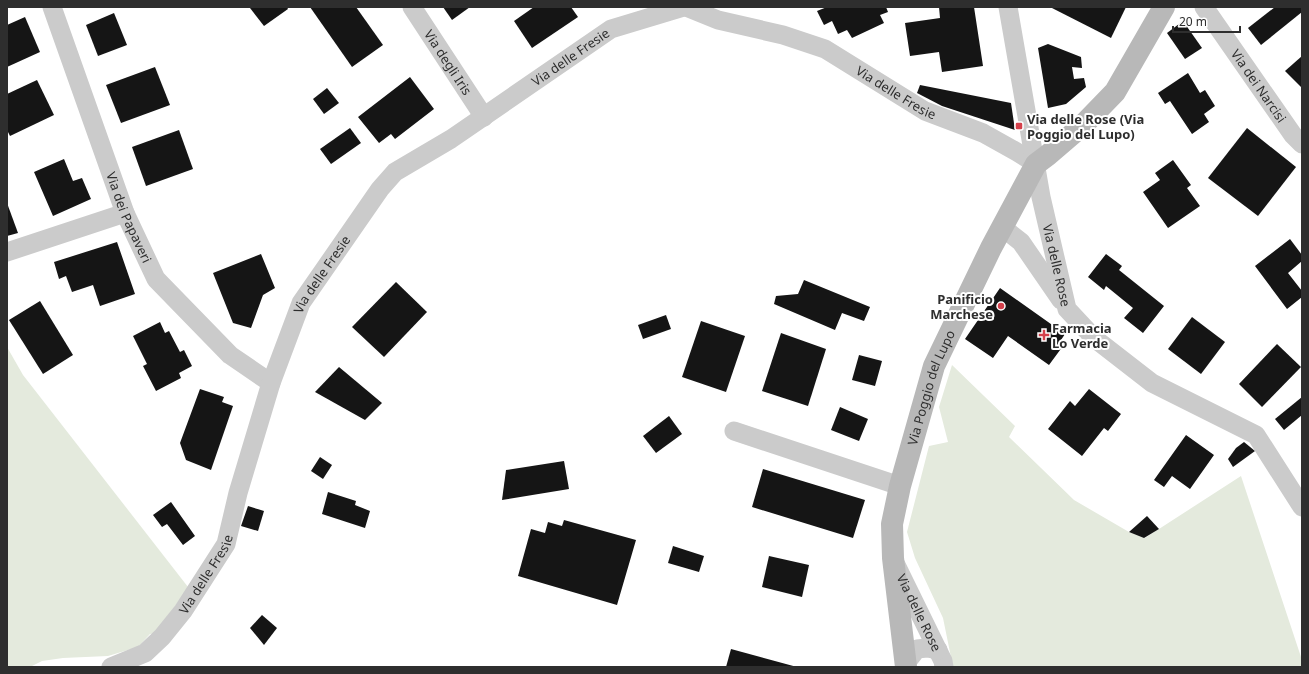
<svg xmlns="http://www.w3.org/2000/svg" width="1309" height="674" font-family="'Noto Sans',sans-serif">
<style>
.green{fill:#e4eadd}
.building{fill:#151515}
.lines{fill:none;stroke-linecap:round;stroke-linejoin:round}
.street{stroke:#cbcbcb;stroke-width:19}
.secondary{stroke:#b8b8b8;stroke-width:22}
.poi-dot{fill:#d4404b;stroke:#fff;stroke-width:1.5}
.labels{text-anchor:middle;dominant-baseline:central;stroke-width:4;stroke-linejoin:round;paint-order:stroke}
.street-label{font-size:13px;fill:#2e2e2e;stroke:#fff}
.poi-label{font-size:13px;font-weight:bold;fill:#2e2e2e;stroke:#fff;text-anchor:start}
</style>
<rect width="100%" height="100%" fill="#fff"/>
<g class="green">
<polygon points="7,347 23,375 188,587 157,633 150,634 138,647 108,656 63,658 42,661 30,667 7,667"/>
<polygon points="952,365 1015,426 1009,437 1074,500 1129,532 1145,538 1241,476 1302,660 1302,667 953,667 943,618 915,558 907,532 929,446 948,442 939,407"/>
</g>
<g class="building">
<polygon points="252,7 287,7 288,9 264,26 250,8"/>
<polygon points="310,7 356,7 383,45 352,67"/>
<polygon points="443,7 470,7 452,20"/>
<polygon points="534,7 571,7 578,17 532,48 514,21"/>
<polygon points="827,7 886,7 888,12 880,15 884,23 852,38 847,30 838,34 832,21 824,25 817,11"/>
<polygon points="939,7 974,7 983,66 942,72 939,52 910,56 905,23 940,18"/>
<polygon points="1050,7 1126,7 1111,38"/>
<polygon points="1275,7 1302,7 1302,12 1261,45 1248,28"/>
<polygon points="114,13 127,45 98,56 86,25"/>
<polygon points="25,17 40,52 7,67 7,25"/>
<polygon points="1183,21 1202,48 1185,59 1167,33"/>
<polygon points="1048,44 1081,57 1082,68 1072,67 1074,79 1084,78 1086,87 1066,104 1048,108 1038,48"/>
<polygon points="1302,56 1302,88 1285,71"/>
<polygon points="155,67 170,105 121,123 106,85"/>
<polygon points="1188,73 1200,93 1205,90 1215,106 1204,114 1209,122 1192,134 1170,101 1165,104 1158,93"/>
<polygon points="410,77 434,109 395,139 391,134 379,143 358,117"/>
<polygon points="37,80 54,115 10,136 7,130 7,94"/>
<polygon points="920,85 1011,103 1015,130 942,106 917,93"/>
<polygon points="327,88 339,103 324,114 313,99"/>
<polygon points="350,128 361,143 331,164 320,149"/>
<polygon points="1247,128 1296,167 1258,216 1208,178"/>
<polygon points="179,130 193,169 146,186 132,147"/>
<polygon points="64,159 73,181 82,178 91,199 53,216 34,172"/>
<polygon points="1173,160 1191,185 1187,188 1200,206 1168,228 1143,192 1160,180 1155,173"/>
<polygon points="7,203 18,233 7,236"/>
<polygon points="1290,239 1302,255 1302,261 1288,273 1302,291 1302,297 1287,309 1255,266"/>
<polygon points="117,242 135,294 100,306 93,285 72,292 66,276 59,279 54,262"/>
<polygon points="261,254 275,288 263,295 251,328 233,323 213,273"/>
<polygon points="1106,254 1122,266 1119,270 1164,306 1143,333 1124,318 1133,308 1106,286 1104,290 1088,277"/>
<polygon points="804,280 870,307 864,321 842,313 835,330 774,304 776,296 798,294"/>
<polygon points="396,282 427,312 384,357 352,327"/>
<polygon points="1000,288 1065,334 1059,343 1063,346 1049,365 1008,336 993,358 965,339"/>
<polygon points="40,301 73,355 43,374 9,320"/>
<polygon points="666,315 671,329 643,339 638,325"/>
<polygon points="1192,317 1225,342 1201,374 1168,349"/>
<polygon points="701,321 745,336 726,392 682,377"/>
<polygon points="160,322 165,333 169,331 180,352 184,350 192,366 179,373 181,378 156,391 143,366 147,364 133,336"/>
<polygon points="781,333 826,349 808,406 762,391"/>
<polygon points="1277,344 1301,367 1262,407 1239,384"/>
<polygon points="859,355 882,361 875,386 852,380"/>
<polygon points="339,367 382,403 365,420 315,392"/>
<polygon points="200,389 224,397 222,402 233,406 211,470 186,460 180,443"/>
<polygon points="1089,389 1121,414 1108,431 1104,428 1082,456 1048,429 1070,401 1075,406"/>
<polygon points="1302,397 1302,415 1284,430 1275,419"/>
<polygon points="840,407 868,419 859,441 831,430"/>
<polygon points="669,416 682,434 656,453 643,436"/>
<polygon points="1186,435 1214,455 1190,489 1172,476 1164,487 1154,480"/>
<polygon points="1244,442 1255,451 1233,467 1228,459 1236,448"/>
<polygon points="320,457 332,465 323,479 311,471"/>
<polygon points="564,461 569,489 502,500 506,470"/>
<polygon points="763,469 865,500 853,538 752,507"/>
<polygon points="328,492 356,501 355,505 370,511 365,528 322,514"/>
<polygon points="171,502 195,536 183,545 167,524 162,527 153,515"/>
<polygon points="248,506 264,511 258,531 241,526"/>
<polygon points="1147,516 1159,529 1144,538 1129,532"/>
<polygon points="564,520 636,540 617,605 518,576 531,529 545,533 548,522 562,526"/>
<polygon points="673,546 704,556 699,572 668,563"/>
<polygon points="769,556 809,565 802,597 762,587"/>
<polygon points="262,615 277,628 264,645 250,628"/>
<polygon points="731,649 797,667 726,667"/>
</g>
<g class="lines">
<g class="street">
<path id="s1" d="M52 7 125 213 156 279 230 355 271 383"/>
<path id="s2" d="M412 7 484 117"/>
<path id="s3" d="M686 7 718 20 783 35 825 49 925 111 983 133 1017 152 1036 164"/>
<path id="s4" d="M1008 7 1041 197 1067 309 1094 338 1152 383 1256 435 1302 507"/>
<path id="s5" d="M1204 7 1293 135 1302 144"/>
<polyline points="1002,227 1021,242 1061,300"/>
<polyline points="7,252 125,213"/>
<polyline points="734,431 900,486"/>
<path id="s6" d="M896 565 943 661 944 667"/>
<polyline points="905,664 917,649 927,648 938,650"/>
<path id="s7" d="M111 667 145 653 162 637 183 611 226 544 238 493 271 383 301 303 380 189 395 172 451 139 611 29 684 7"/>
</g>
<path class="secondary" id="s8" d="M906 667 893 558 892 524 900 486 934 366 991 248 1036 164 1048 155 1083 125 1115 92 1164 7"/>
</g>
<g class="poi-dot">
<rect x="1015" y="122" width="8" height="8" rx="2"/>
<circle cx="1001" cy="306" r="4"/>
<path d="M1042 329h4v4h4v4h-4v4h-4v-4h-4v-4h4z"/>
</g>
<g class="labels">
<g class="street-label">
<text stroke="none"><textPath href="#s7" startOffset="797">Via delle Fresie</textPath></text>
<text stroke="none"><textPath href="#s2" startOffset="66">Via degli Iris</textPath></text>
<text stroke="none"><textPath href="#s5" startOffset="96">Via dei Narcisi</textPath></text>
<text stroke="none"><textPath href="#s3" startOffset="229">Via delle Fresie</textPath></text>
<text stroke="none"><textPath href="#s1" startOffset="224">Via dei Papaveri</textPath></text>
<text stroke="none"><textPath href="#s4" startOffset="263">Via delle Rose</textPath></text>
<text stroke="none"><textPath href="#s7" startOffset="461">Via delle Fresie</textPath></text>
<text stroke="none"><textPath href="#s8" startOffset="286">Via Poggio del Lupo</textPath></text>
<text stroke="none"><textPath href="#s7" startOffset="137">Via delle Fresie</textPath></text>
<text stroke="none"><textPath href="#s6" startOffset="53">Via delle Rose</textPath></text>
</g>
<g class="poi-label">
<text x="1027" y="119">Via delle Rose (Via<tspan x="1027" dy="15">Poggio del Lupo)</tspan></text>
<text x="993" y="299" text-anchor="end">Panificio<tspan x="993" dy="15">Marchese</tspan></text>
<text x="1052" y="328">Farmacia<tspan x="1052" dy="15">Lo Verde</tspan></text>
</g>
</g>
<rect width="1309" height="674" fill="none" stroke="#2e2e2e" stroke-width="16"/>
<path d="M1173 26v6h67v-6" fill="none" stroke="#2e2e2e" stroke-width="2"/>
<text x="1179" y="26" font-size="12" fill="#2e2e2e" stroke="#ffffff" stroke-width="3" paint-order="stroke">20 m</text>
</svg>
